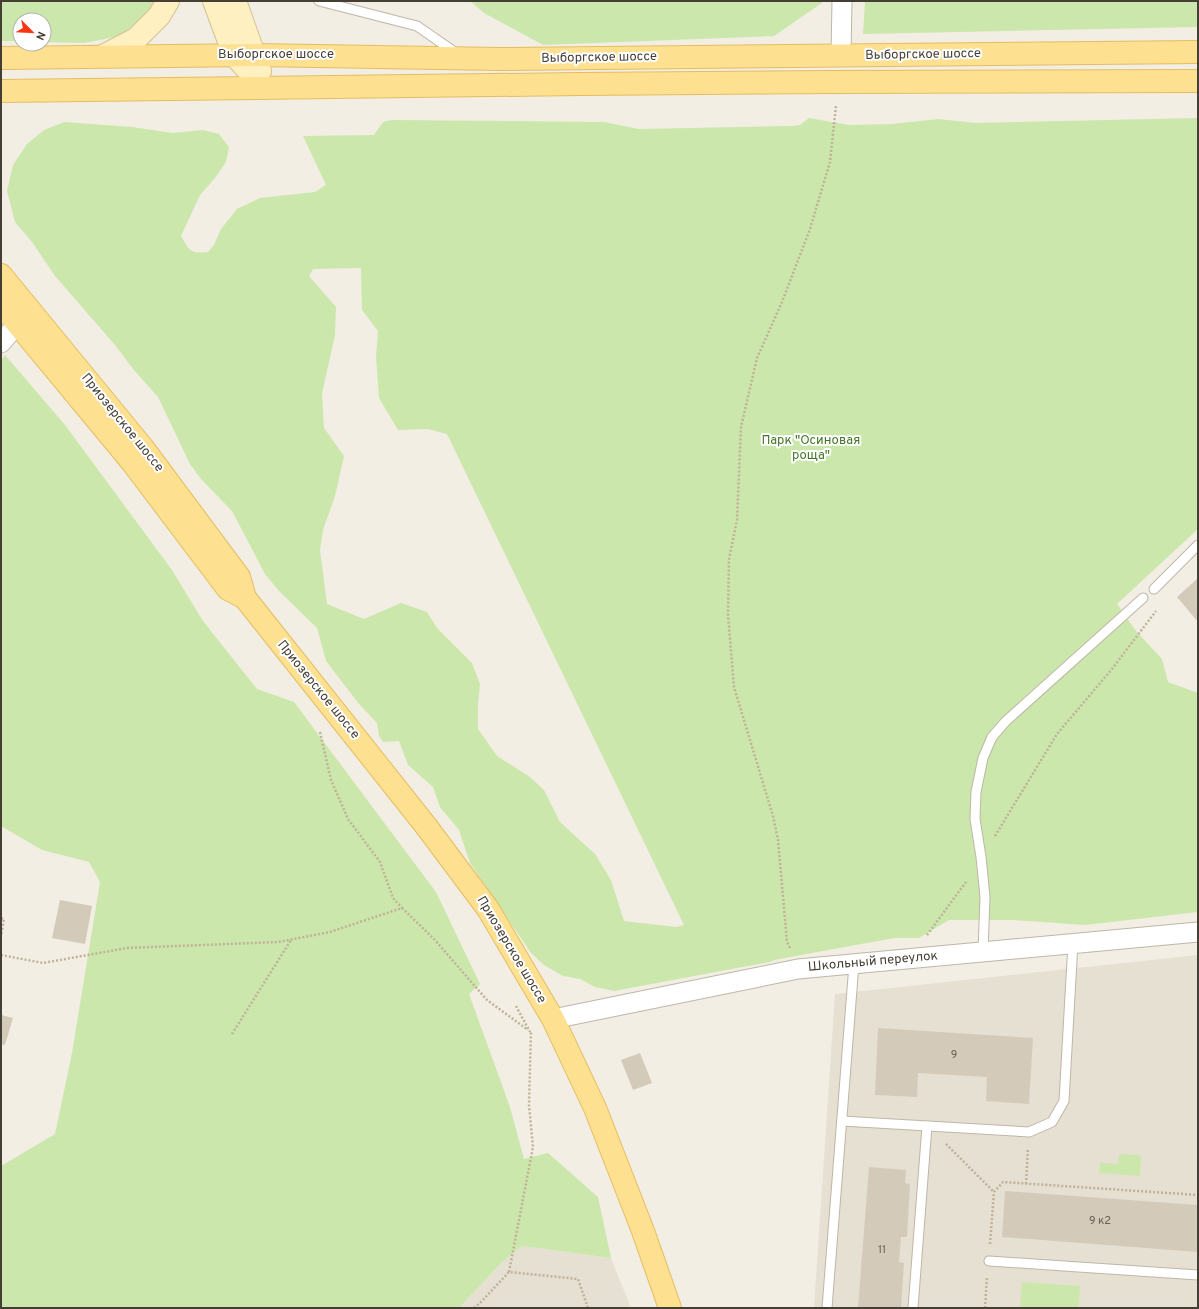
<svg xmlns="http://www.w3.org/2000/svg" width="1199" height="1309" font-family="Overpass,sans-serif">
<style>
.residential{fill:#e6e0d2}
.green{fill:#cce7ac;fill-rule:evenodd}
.building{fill:#d4caba}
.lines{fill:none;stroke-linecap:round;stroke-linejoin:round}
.lane-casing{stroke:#beb6a7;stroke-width:11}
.street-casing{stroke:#beb6a7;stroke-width:21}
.secondary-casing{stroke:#d3c294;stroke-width:24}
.primary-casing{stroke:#e4bd61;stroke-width:24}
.path{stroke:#bfb298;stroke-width:2.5;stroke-dasharray:2 2;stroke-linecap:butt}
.lane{stroke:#fff;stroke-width:9}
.street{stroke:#fff;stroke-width:19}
.secondary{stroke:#fff0c2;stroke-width:22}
.primary{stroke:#fee091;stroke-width:22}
.labels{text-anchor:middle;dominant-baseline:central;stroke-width:4;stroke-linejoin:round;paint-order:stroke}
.number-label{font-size:11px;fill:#686156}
.street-label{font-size:13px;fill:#443e34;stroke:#fff}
.park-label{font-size:13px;fill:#457628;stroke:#fff}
</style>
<rect width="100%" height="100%" fill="#f2eee4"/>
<g class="residential">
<polygon points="1198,955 1198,1308 814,1308 835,994"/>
<polygon points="522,1246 611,1258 631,1308 459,1308 501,1263"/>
</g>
<g class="green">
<polygon points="1,1 157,1 151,11 120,36 84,43 44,42 44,20 20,20 20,41 1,41"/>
<polygon points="470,1 822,1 822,3 774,36 543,45 484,13"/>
<polygon points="865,1 1198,1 1198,27 863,34"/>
<path d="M809 118 849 125 892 124 938 119 976 123 1198 118V529L1117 604 1136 631 1162 659 1168 682 1198 693V912L1085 925 1012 920H949L919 938H894L774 960 770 962 614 991 595 987 580 979 563 976 544 965 531 953 470 863 459 830 440 807 433 787 408 765 399 741 383 742 379 736 377 723 359 704 326 661 317 628 279 591 265 574 232 511 201 479 190 464 158 397 133 369 115 345 55 276 32 242 15 222 7 191 13 165 27 144 44 130 64 122 132 127 173 133 203 130 219 134 229 147 226 162 215 178 200 195 181 236C189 250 190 254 208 252L214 245 221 229 237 209 260 198 315 192 326 185 303 136 374 135 383 122 391 120 604 122 639 129 793 126 800 125ZM361 268 362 310 378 331 376 356 379 398 398 430 428 429 447 434 684 925 676 927 624 921 611 880 595 854 560 822 544 790 530 777 497 756 478 729V705L480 684 472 663 437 628 427 612 401 603 364 619 327 604 320 550 323 530 335 496 344 456 324 428 322 394 335 335 336 307 309 276 313 269Z"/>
<polygon points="5,355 65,425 172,570 203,621 257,689 294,702 436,892 480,984 469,994 510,1107 524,1159 548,1153 598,1197 611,1258 522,1246 501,1263 459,1308 1,1308 1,1166 55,1134 72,1053 100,882 89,862 42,850 1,826 1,361"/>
<polygon points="1119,1154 1141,1155 1140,1176 1099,1173 1100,1163 1118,1164"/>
<polygon points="1022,1282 1080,1286 1079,1308 1020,1308"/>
</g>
<g class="building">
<polygon points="1198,578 1198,622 1177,597"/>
<polygon points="60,900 92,906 85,944 52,938"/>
<polygon points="1,1015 13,1018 5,1045 1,1044"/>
<polygon points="878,1028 1033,1038 1029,1104 986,1101 987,1077 918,1073 917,1097 875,1095"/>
<polygon points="640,1053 652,1083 633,1090 621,1060"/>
<polygon points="869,1167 906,1170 905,1183 910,1184 907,1237 901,1237 899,1262 904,1263 901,1308 858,1308"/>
<polygon points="1005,1191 1198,1205 1198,1252 1002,1237"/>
</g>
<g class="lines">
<defs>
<g id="lane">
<polyline points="319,1 417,26 456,53"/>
<polyline points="1154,589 1198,545"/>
<polyline points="983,952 985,897 981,857 975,819 976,792 983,758 992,737 1006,721 1143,598"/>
<polyline points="842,1121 1029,1132 1052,1122 1064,1101 1073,943"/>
<polyline points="989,1261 1198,1275"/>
<polyline points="827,1308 854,964"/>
<polyline points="913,1308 927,1126"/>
</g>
<g id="street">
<polyline points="841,55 842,1"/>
<polyline points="1,343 18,323"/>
<polyline points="553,1019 798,969 1198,932"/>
</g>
<g id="secondary">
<polyline points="214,1 234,55 265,88"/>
<polyline points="235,1 260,71"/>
<polyline points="103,56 136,39 159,16 168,1"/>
</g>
<g id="primary">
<polyline points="1,58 255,55 499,59 1198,52"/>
<polyline points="1,91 581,84 838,82 1198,81"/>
<polyline points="1,275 143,448 239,577 245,598"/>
<polyline points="1,304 132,462 228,589 245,598 426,826 488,909 553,1019 595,1108 643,1231 670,1308"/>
</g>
</defs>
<use href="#lane" class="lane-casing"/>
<use href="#street" class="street-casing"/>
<use href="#secondary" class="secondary-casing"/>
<use href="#primary" class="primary-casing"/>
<g class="path">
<polyline points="320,732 331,780 348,819 380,862 393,898 402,908"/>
<polyline points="995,836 1057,734 1112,669 1156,611"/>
<polyline points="1,918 4,919 1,936"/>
<polyline points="927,935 966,882"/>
<polyline points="790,948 787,942 778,840 773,816 734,687 728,615 729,559 737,520 741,427 757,358 782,302 810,229 830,162 836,105"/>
<polyline points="1,955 43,963 127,948 278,942 330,932 402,908 434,939 487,1000 528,1030"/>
<polyline points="516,1006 530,1032"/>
<polyline points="232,1034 291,940"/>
<polyline points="946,1144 994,1192"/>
<polyline points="1026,1184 1028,1148"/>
<polyline points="990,1244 994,1192 1003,1182 1198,1195"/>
<polyline points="509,1272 533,1147 529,1105 531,1031"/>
<polyline points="474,1308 480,1303 509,1272 578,1279 588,1308"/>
<polyline points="985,1308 987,1277"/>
</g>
<use href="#lane" class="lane"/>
<use href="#street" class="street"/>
<use href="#secondary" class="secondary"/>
<use href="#primary" class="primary"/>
</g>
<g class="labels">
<g class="number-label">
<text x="954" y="1055">9</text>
<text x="1100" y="1221">9 к2</text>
<text x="882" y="1250">11</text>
</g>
<g class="street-label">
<text x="276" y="55">Выборгское шоссе</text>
<text transform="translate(923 55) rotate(-1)">Выборгское шоссе</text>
<text transform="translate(599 58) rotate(-1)">Выборгское шоссе</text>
<text transform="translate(122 423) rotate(51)">Приозерское шоссе</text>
<text transform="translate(318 690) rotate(51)">Приозерское шоссе</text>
<text transform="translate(511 950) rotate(59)">Приозерское шоссе</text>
<text transform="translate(873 962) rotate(-5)">Школьный переулок</text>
</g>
<g class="park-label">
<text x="811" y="441">Парк "Осиновая<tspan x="811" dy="15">роща"</tspan></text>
</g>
</g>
<rect width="1199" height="1309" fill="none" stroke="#443e34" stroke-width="4"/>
<g transform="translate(32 32) rotate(114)"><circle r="19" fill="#ffffff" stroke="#b4b2ae"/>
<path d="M0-3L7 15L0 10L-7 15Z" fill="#fb3713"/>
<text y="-6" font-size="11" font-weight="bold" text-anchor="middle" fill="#443e34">N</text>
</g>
</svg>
